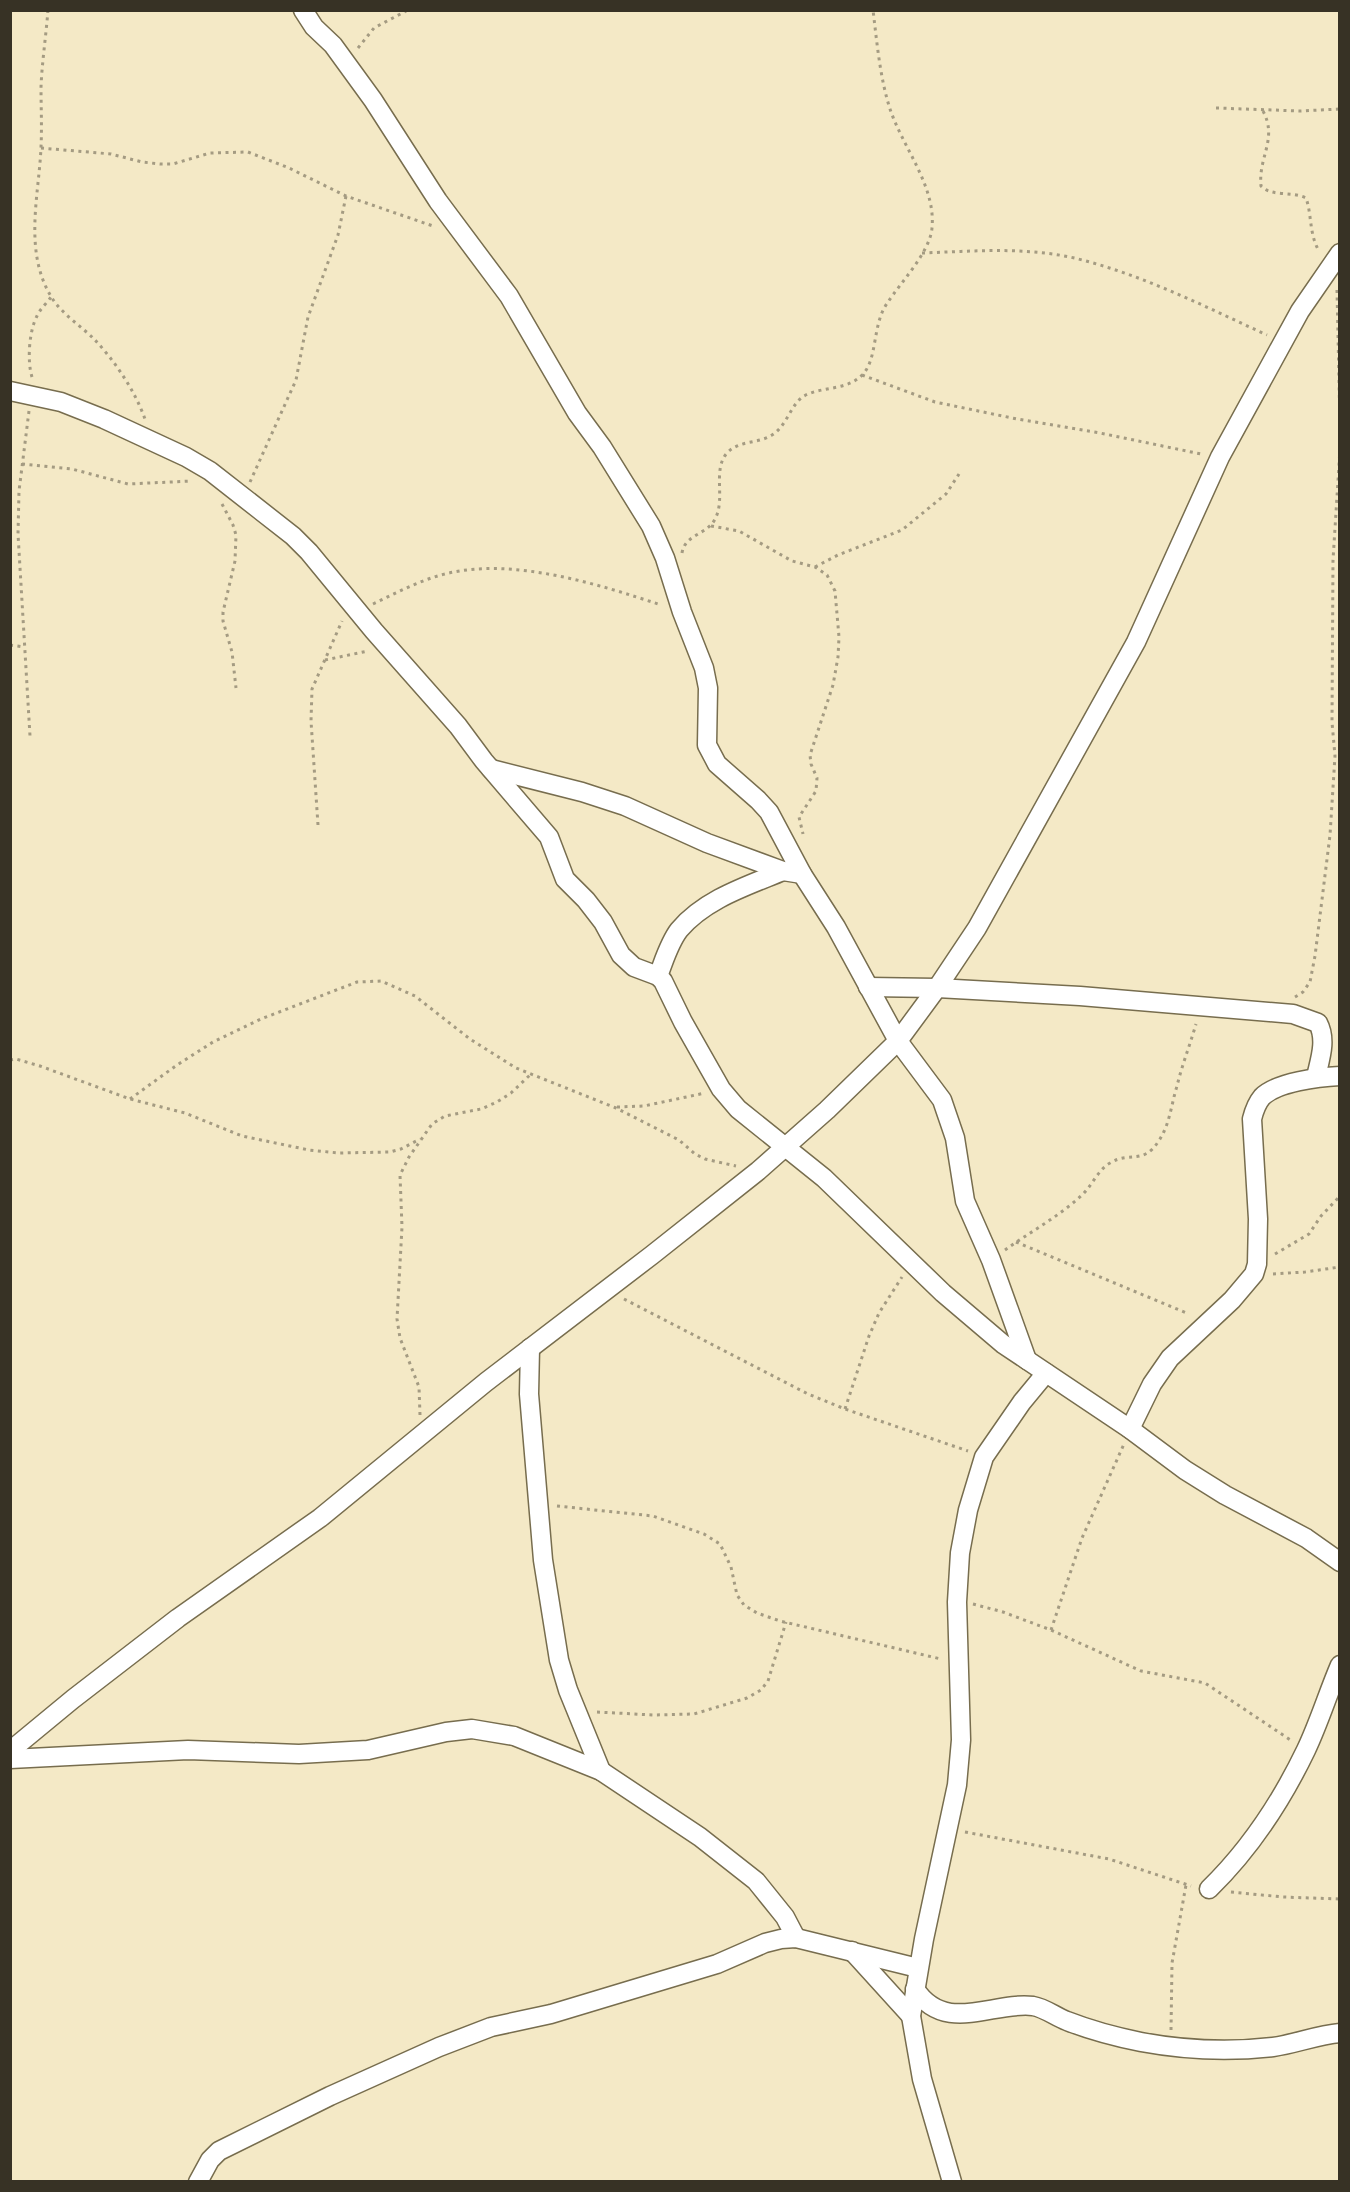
<svg xmlns="http://www.w3.org/2000/svg" width="1350" height="2192" font-family="Cabin,sans-serif">
<style>
.lines{fill:none;stroke-linecap:round;stroke-linejoin:round}
.street-casing{stroke:#776d4e;stroke-width:21}
.path{stroke:#a49b82;stroke-width:3;stroke-dasharray:3 4.5;stroke-linecap:butt}
.street{stroke:#fff;stroke-width:18}
</style>
<rect width="100%" height="100%" fill="#f4e9c6"/>
<g class="lines">
<defs>
<g id="street">
<polyline points="303,10 314,27 333,45 373,100 438,201 509,296 577,413 602,447 651,526 665,558 682,612 704,668 708,688 707,745 717,764 758,800 769,812 802,874 836,927 898,1041 942,1100 955,1138 965,1201 991,1260 1027,1360"/>
<polyline points="10,391 61,402 104,419 186,457 210,471 293,536 309,552 374,631 458,726 484,761 549,837 565,879 586,900 603,922 621,955 634,967 658,976 663,981 683,1022 721,1089 738,1109 824,1178 943,1293 1003,1344 1130,1429 1185,1470 1225,1495 1306,1538 1340,1562"/>
<polyline points="491,769 582,792 625,806 707,843 783,871 802,874"/>
<path d="M658 976C664 961 669 943 679 930 705 899 747 886 783 871"/>
<path d="M868 987 937 988 1080 996 1293 1014 1318 1023C1327 1040 1320 1059 1316 1077"/>
<polyline points="530,1348 529,1394 543,1560 559,1660 568,1690 601,1771"/>
<path d="M1130 1429 1152 1384 1170 1358 1232 1300 1254 1274 1257 1264 1258 1219 1252 1119C1254 1111 1256 1104 1262 1097 1277 1082 1319 1077 1340 1076"/>
<polyline points="10,1751 73,1699 178,1618 320,1518 486,1382 652,1255 758,1171 827,1110 898,1041 937,988 977,928 1136,642 1220,457 1300,311 1340,253"/>
<polyline points="10,1759 188,1750 299,1754 368,1750 446,1732 472,1729 514,1736 601,1771 700,1837 756,1881 785,1917 796,1938"/>
<path d="M1209 1889C1250 1849 1281 1802 1306 1750 1319 1723 1328 1693 1340 1665"/>
<polyline points="852,1951 911,2016"/>
<path d="M915 1989C945 2035 993 2001 1033 2006 1045 2008 1056 2017 1067 2021 1090 2030 1116 2037 1141 2042 1184 2050 1230 2052 1273 2047 1295 2044 1317 2035 1340 2033"/>
<polyline points="198,2182 210,2160 219,2151 330,2096 439,2047 491,2027 551,2014 717,1964 765,1943 781,1939 796,1938 918,1968"/>
<polyline points="952,2182 922,2079 911,2016 924,1939 957,1785 961,1740 957,1602 960,1553 968,1510 984,1457 1022,1402 1046,1373"/>
</g>
</defs>
<use href="#street" class="street-casing"/>
<g class="path">
<path d="M48 10C46 36 42 62 41 87 41 107 42 127 41 147 39 196 23 252 52 298 62 314 81 326 94 339 115 361 135 391 145 419"/>
<polyline points="358,48 374,28 408,10"/>
<polyline points="1216,108 1301,111 1340,109"/>
<path d="M1263 111C1278 139 1258 157 1261 186 1271 197 1293 191 1306 198 1312 215 1309 234 1319 251"/>
<polyline points="41,148 111,154 142,162 160,164 173,164 210,153 248,152 289,168 346,196 433,226"/>
<path d="M922 253C977 251 1033 246 1086 261 1149 278 1208 308 1267 335"/>
<polyline points="1337,290 1340,426"/>
<polyline points="862,375 935,402 1017,419 1100,433 1201,454"/>
<path d="M32 377C27 361 29 331 37 316 40 309 47 303 51 297"/>
<polyline points="29,411 19,491 18,534 30,736"/>
<polyline points="22,464 72,469 128,484 192,481"/>
<polyline points="250,482 296,380 308,317 338,235 346,196"/>
<polyline points="222,504 233,525 236,535 235,561 223,612 223,621 232,652 236,688"/>
<polyline points="711,526 739,531 792,561 815,567 827,575 835,591 839,637 838,657 833,685 810,755 811,764 817,778 816,791 799,817 803,834"/>
<path d="M682 553C685 534 707 535 715 519 726 499 712 470 727 453 739 440 758 444 772 435 787 426 790 405 804 396 822 386 848 391 863 374 878 358 872 323 888 302 901 282 930 252 932 228 936 186 903 148 890 109 880 78 877 43 873 10"/>
<polyline points="815,567 838,555 902,530 946,494 959,474"/>
<path d="M373 604C398 592 422 579 449 573 515 558 598 584 661 605"/>
<polyline points="10,645 24,647"/>
<polyline points="325,660 368,651"/>
<polyline points="318,825 311,721 312,689 342,621"/>
<polyline points="1295,997 1303,992 1310,982 1315,956 1330,835 1335,756 1332,722 1333,560 1340,449"/>
<polyline points="10,1060 16,1059 40,1066 130,1099 185,1113 242,1136 309,1150 339,1153 390,1152 401,1149 420,1139"/>
<polyline points="130,1099 177,1065 213,1042 261,1019 357,982 381,981 415,996 470,1039 516,1068 616,1108 679,1140 695,1154 705,1159 736,1166"/>
<polyline points="617,1107 644,1106 705,1093"/>
<polyline points="1016,1242 1189,1314"/>
<path d="M1005 1250C1030 1232 1060 1216 1083 1194 1093 1184 1098 1170 1110 1163 1129 1151 1143 1165 1158 1142 1170 1125 1171 1105 1177 1086 1182 1065 1190 1045 1196 1024"/>
<polyline points="1275,1254 1309,1234 1321,1216 1340,1196"/>
<polyline points="1273,1274 1305,1272 1340,1267"/>
<polyline points="624,1299 808,1394 845,1409 968,1451"/>
<polyline points="845,1409 869,1336 879,1313 902,1277"/>
<polyline points="420,1415 419,1387 400,1338 397,1319 402,1227 400,1175 409,1157 432,1124 445,1116 481,1109 497,1102 511,1093 530,1075"/>
<polyline points="557,1506 653,1516 704,1534 720,1544 731,1567 737,1595 744,1605 757,1613 780,1621 941,1659"/>
<polyline points="973,1604 1003,1612 1051,1630 1141,1671 1205,1683 1292,1741"/>
<polyline points="1051,1630 1082,1538 1124,1444"/>
<polyline points="597,1712 653,1715 694,1714 747,1698 761,1690 768,1681 786,1622"/>
<polyline points="965,1832 1109,1859 1191,1886"/>
<polyline points="1231,1892 1283,1897 1340,1899"/>
<polyline points="1171,2030 1172,1963 1186,1885"/>
</g>
<use href="#street" class="street"/>
</g>
<rect width="1350" height="2192" fill="none" stroke="#373225" stroke-width="24"/>
</svg>
